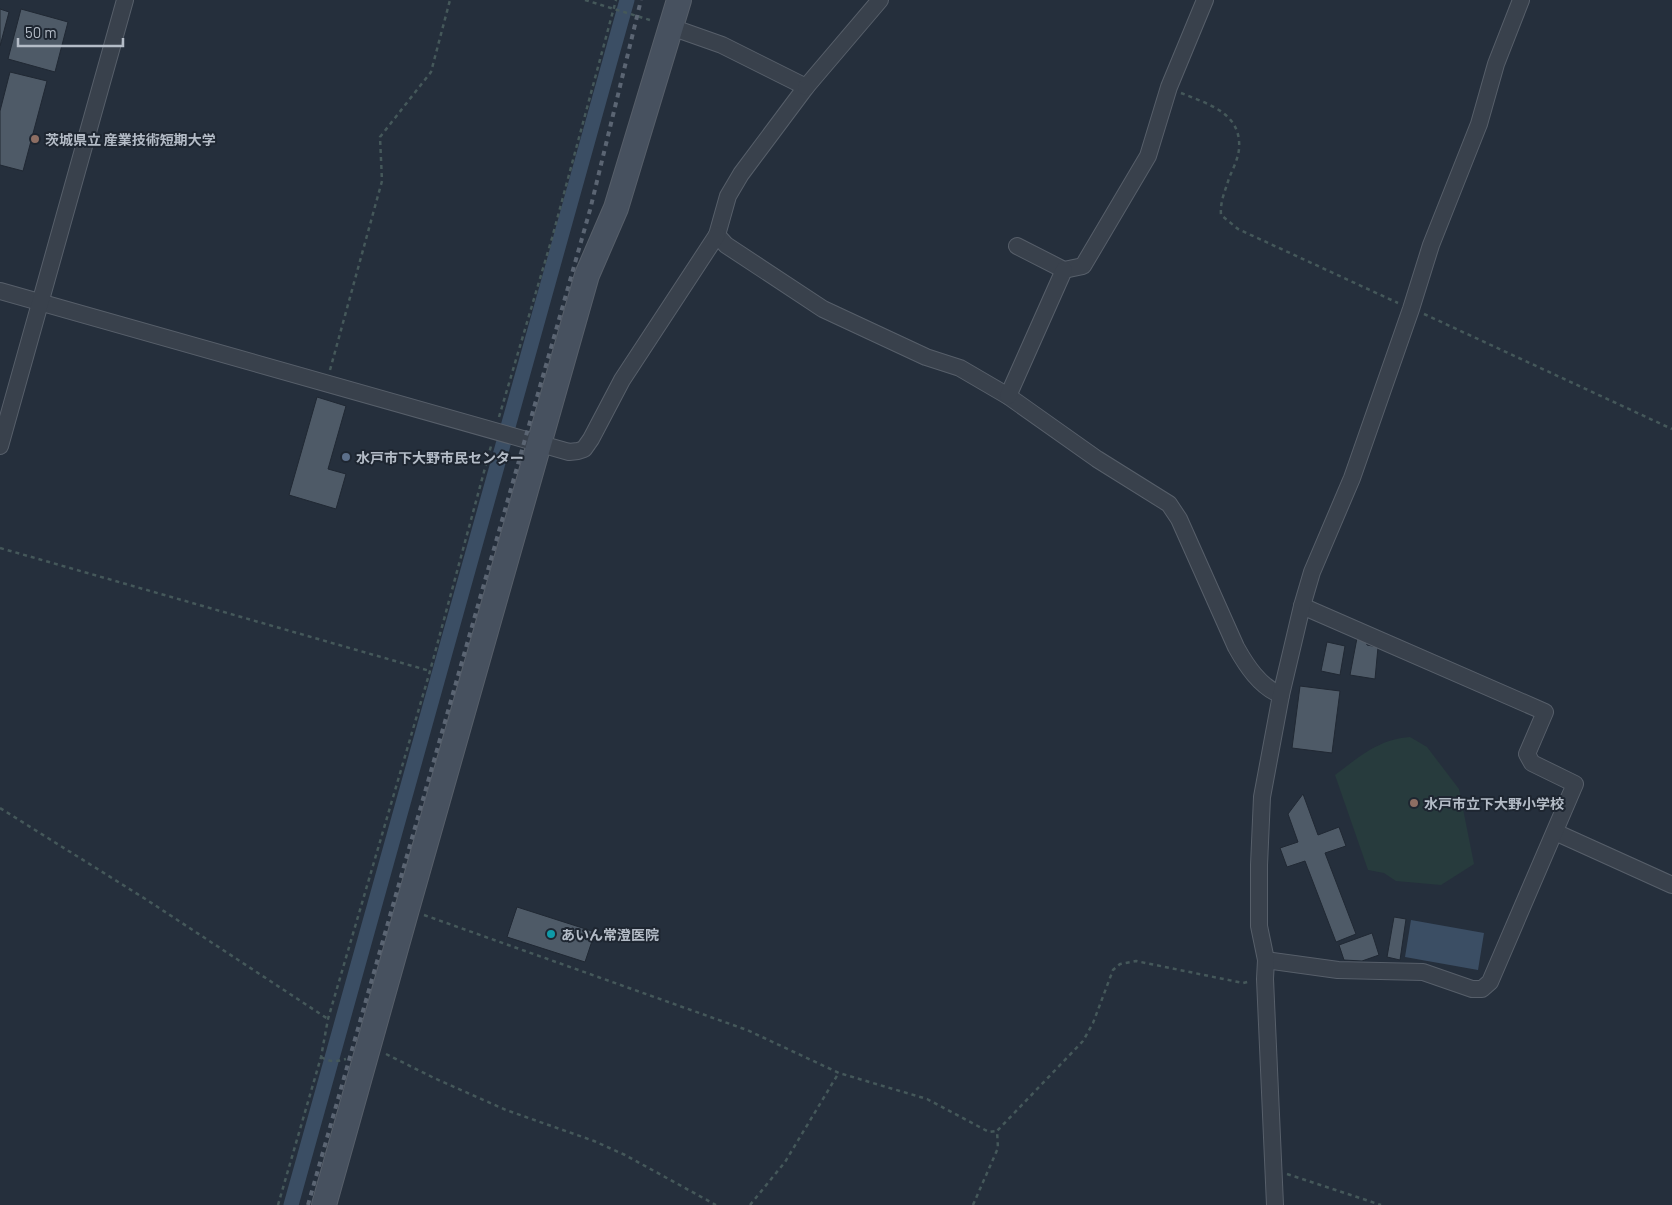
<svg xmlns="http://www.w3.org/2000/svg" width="1672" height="1205" font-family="Barlow,'Noto Sans JP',sans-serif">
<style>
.green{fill:#273b3d}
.water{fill:#3b4e64}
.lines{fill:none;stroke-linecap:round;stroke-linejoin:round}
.canal{stroke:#3b4e64;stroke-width:15}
.building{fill:#4e5a67;stroke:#202833}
.street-casing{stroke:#575f6a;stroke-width:18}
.secondary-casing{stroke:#575f6a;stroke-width:26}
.path{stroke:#45585a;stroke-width:2.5;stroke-dasharray:4 4;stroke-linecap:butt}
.street{stroke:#39414c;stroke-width:16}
.secondary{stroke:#47515f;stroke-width:24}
.rail{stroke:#5b6573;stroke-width:4;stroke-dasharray:5 5;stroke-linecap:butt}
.education-dot{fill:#8d6e63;stroke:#1e2631;stroke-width:2}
.service-dot{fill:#5c6f8a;stroke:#1e2631;stroke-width:2}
.culture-dot{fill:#0f9aa8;stroke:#1e2631;stroke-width:2}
.labels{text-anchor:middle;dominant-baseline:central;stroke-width:4;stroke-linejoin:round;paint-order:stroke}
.poi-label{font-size:14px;font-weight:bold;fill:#b4bcc7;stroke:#1e2631;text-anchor:start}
</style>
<rect width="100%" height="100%" fill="#252f3c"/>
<path class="green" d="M1410 737 1427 747 1459 789 1474 864 1441 885 1396 881 1384 873 1368 870 1335 775C1359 757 1379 739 1410 737Z"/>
<polygon class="water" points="1411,920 1484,933 1478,970 1405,957"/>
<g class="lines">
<polyline class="canal" points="291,1205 627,0"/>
</g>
<g class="building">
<polygon points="0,9 9,12 0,46"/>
<polygon points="21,9 68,22 55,72 8,59"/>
<polygon points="10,72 47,81 23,171 0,165 0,111"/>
<polygon points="317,397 346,406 328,469 346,474 336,509 289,495"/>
<polygon points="1357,638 1366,641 1367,645 1378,647 1375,679 1350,675"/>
<polygon points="1327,642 1345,646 1340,675 1321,671"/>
<polygon points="1300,686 1340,691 1332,753 1292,748"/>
<polygon points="1303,794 1318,835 1339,827 1346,846 1325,853 1356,934 1336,942 1305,861 1287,867 1280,848 1298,842 1288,814"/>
<polygon points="517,907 595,932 585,962 507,937"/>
<polygon points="1394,917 1406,919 1400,960 1387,957"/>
<polygon points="1372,933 1379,955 1362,961 1344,960 1339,945"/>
</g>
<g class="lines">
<defs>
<g id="street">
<path d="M671 27 722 45 806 87 741 174 728 196 717 235 726 245 823 309 926 357 960 368 1008 396 1097 459 1169 504 1179 519 1236 647C1246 665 1260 687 1281 695"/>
<polyline points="806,87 880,0"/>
<polyline points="1017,246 1064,270 1083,266 1148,156 1169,87 1205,0"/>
<polyline points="0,291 569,452 578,451 584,449 591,439 622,380 717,235"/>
<polyline points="1008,396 1064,270"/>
<polyline points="0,446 125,0"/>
<polyline points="1555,832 1672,885"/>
<polyline points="1266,960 1338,970 1423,972 1472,989 1482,989 1490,982 1575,784 1532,763 1527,754 1545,712 1302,606"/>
<polyline points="1275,1205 1265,979 1266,960 1259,926 1259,865 1262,797 1281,695 1302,606 1312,572 1352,478 1411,309 1431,245 1479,124 1496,64 1521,0"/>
</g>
<polyline id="secondary" points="324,1205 407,909 587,275 616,208 679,0"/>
</defs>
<use href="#street" class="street-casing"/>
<use href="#secondary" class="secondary-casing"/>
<g class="path">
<polyline points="585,0 653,21"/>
<path d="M1181 93C1208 104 1242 113 1239 149 1238 159 1233 169 1229 178 1225 192 1220 201 1221 215L1238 229 1398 303"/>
<polyline points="1424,314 1672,429"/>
<polyline points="330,370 382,181 380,137 431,72 450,0"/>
<polyline points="499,417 552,238 616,0"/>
<polyline points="0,548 430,671"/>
<polyline points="0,808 147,900 328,1019"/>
<polyline points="424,915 747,1030 839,1073 927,1099 989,1132 997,1131"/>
<polyline points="386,1054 434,1078 506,1110 594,1141 625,1155 716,1205"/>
<path d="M321 1057C330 1062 336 1062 346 1059"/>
<polyline points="1287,1174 1381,1205"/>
<polyline points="278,1205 321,1057 328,1019 430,671 491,446"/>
<polyline points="750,1205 785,1162 838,1074"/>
<polyline points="973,1205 998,1148 997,1131 1083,1041 1093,1023 1113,970 1120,964 1136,961 1243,983 1251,981"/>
</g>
<use href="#street" class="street"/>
<use href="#secondary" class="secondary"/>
<polyline class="rail" points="308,1205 590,210 641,0"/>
</g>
<g class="education-dot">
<circle cx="35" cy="139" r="5"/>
<circle cx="1414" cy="803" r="5"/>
</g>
<circle class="service-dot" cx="346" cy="457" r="5"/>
<circle class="culture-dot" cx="551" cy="934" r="5"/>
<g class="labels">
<g class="poi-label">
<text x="45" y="139">茨城県立 産業技術短期大学</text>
<text x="356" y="457">水戸市下大野市民センター</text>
<text x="1424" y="803">水戸市立下大野小学校</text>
<text x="561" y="934">あいん常澄医院</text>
</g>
</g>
<path d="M18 38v8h105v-8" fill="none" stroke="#b4bcc7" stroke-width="2.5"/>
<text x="25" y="38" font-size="15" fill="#b4bcc7" stroke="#1e2631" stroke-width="4" paint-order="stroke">50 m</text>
</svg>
